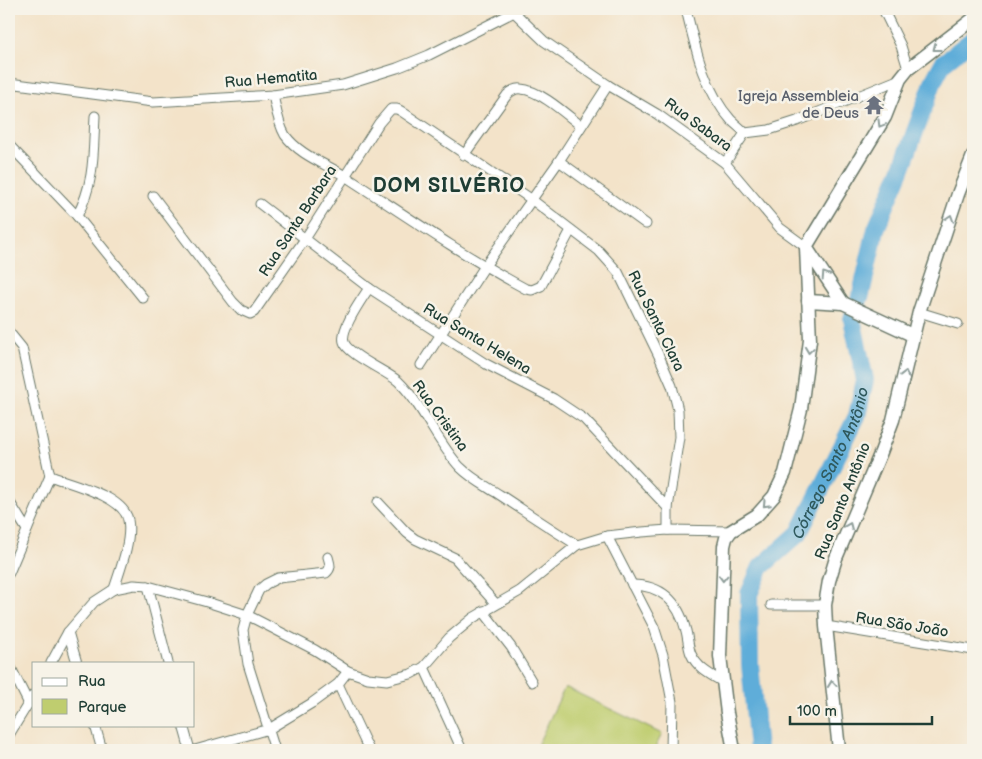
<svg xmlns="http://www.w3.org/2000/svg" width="982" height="759" font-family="'Balsamiq Sans',sans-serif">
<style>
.green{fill:#bfcd6f;stroke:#6f8552}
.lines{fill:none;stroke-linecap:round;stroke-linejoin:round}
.river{stroke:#5fadd9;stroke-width:18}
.street-casing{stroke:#697768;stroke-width:11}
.secondary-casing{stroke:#697768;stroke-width:15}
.street{stroke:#fff;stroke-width:9}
.secondary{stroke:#fff;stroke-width:12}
.oneway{stroke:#8f9e9a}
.labels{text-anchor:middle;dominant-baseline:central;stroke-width:5;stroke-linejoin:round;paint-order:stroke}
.street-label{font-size:15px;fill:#1f3d34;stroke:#f7f3e8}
.worship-label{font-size:15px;fill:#5b616d;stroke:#f7f3e8;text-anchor:end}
.water-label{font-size:16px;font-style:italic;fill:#2f595d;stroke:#f7f3e8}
.district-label{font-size:20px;font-weight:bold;letter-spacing:1px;fill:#1f3d34;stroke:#f7f3e8}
</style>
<rect width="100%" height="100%" fill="#f7f3e8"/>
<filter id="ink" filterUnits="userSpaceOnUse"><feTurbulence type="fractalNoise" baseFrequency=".02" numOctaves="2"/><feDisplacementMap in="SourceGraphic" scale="10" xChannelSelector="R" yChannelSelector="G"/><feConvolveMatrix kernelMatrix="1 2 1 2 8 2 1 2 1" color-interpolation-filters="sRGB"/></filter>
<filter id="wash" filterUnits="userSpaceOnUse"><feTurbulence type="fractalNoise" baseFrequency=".0096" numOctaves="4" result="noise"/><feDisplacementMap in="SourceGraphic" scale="20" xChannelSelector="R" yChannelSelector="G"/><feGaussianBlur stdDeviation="1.12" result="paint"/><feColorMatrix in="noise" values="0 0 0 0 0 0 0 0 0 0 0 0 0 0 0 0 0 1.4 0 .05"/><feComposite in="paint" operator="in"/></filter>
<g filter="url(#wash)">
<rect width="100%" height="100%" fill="#f3e3c9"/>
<polygon class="green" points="565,687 662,734 654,750 535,750"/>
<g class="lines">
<path class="river" id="s1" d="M758 750 750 664 749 594 761 567 799 533 857 416 865 380 852 319 861 294 876 229 901 170 934 80 943 63 973 39"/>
</g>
</g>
<g filter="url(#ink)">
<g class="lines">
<defs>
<g id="street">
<path d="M686 9C695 46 704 90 731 120 735 124 741 128 745 133L769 130 797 121 900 79"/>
<polyline points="883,9 901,46 908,69"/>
<polyline points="514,12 544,41 608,85 657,114 725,163 780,228 806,247"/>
<polyline points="9,83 153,102 273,95 343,85 397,68 429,55 520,9"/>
<path d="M273 95C276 108 278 123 285 135 300 156 327 164 348 178 406 216 464 256 526 289L532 290 541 286 571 230"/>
<polyline points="9,145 77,216 143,298"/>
<path d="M464 155 507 95C511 91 515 88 521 89 540 90 567 115 581 126"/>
<polyline points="559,161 646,224"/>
<polyline points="725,163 745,133"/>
<polyline points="153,196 233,302 241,310 250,314 254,312 305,239 379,123 391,109 397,109 401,111 531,199 599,251 618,272 659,356 672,386 678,410 679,437 668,508 668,530"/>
<polyline points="260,204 369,288 486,364 554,399 584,419 668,508"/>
<path d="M77 216C95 182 93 154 95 116"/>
<path d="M369 288C362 299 340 329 344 342 347 354 386 371 398 381 423 405 436 441 460 467 472 479 486 486 500 495 526 512 551 529 577 545"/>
<polyline points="919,312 958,324"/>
<polyline points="9,332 22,348 50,476"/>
<polyline points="421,365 485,266 559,161 608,85"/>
<path d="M50 476C71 484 124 496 128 520 132 540 120 570 114 589"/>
<polyline points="9,501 27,530"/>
<polyline points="378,502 407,533 415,539 455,558 496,604"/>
<polyline points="607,536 654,627 663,655 672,702 671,750"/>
<polyline points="9,573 50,476"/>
<path d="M632 585C663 585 679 603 686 631 688 638 688 647 691 654 697 668 711 675 723 682"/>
<polyline points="148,586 168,663"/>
<polyline points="771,605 825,605"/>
<polyline points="483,611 511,647 532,682"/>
<polyline points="826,626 973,650"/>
<polyline points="68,632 77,663"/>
<polyline points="51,663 68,632 94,602 114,589 134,585 148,586 207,602 247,615 315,650 348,671 368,678 387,680 411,674 424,667 449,638 473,618 520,591 577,545 607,536 642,532 668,530 731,531"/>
<polyline points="9,664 29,704"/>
<polyline points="424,667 462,750"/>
<polyline points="338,684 369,750"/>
<polyline points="95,725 102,750"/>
<polyline points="183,725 190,750"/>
<polyline points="9,735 34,694"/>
<polyline points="195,750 269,729 312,703 338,684 348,671"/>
<path d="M275 750 248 664 243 630 247 615 259 590 266 584 278 578 326 573C332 568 330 564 328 557"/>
</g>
<g id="secondary">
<polyline points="806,247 885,117 900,79 908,69 973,19"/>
<polyline points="806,247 843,303"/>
<polyline points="808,301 843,303 912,335"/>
<polyline points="734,750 727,713 720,656 724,546 726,538 731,531 757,515 774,496 785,473 801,409 810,340 806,247"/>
<polyline points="839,750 826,626 825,605 829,581 836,558 881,452 893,420 919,312 958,194 973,156"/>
</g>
</defs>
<use href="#street" class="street-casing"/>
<use href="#secondary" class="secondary-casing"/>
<use href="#street" class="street"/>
<use href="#secondary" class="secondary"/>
</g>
<defs><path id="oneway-chevron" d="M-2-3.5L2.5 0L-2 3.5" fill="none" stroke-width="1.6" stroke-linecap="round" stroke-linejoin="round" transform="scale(1.25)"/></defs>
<g class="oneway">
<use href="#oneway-chevron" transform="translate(936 48) rotate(142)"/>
<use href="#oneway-chevron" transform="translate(881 124) rotate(121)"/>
<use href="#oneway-chevron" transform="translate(950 218) rotate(-72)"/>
<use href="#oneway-chevron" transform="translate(825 275) rotate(-123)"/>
<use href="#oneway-chevron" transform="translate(809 350) rotate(98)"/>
<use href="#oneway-chevron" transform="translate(905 374) rotate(-76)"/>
<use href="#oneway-chevron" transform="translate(766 504) rotate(134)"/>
<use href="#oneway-chevron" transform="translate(849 526) rotate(-67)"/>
<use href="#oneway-chevron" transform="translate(723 578) rotate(92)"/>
<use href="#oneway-chevron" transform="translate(832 684) rotate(-96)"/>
</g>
</g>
<defs>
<symbol id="temple-bare" viewBox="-9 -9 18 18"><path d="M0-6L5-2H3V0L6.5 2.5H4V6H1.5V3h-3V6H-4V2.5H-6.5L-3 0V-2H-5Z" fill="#6b7280" stroke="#f7f3e8" stroke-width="2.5" paint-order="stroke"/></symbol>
</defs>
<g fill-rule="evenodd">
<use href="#temple-bare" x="860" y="91" width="28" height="28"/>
</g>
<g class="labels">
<g class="street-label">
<text transform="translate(271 79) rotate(-5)">Rua Hematita</text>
<text transform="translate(698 125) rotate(36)">Rua Sabara</text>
<text transform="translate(298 221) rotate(-57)">Rua Santa Barbara</text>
<text transform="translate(656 321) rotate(64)">Rua Santa Clara</text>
<text transform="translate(477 339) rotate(31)">Rua Santa Helena</text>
<text transform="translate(440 416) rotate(54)">Rua Cristina</text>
<text transform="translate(843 501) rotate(-68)">Rua Santo Antônio</text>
<text transform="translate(902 625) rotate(9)">Rua São João</text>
</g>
<g class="worship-label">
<text x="859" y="96">Igreja Assembleia<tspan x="859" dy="17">de Deus</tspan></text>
</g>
<g class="water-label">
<text stroke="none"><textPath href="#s1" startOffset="314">Córrego Santo Antônio</textPath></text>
</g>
<g class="district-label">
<text x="449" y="186">DOM SILVÉRIO</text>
</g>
</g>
<rect width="982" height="759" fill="none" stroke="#f7f3e8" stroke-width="30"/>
<rect x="32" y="662" width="162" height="65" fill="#f7f3e8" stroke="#a1aaa0"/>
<rect x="42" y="678" width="25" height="8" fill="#ffffff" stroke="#a1aaa0"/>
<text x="78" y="686" font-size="15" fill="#1f3d34">Rua</text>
<rect x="42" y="699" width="25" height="15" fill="#bfcd6f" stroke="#a1aaa0"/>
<text x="78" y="712" font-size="15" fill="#1f3d34">Parque</text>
<path d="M790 716v8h142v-8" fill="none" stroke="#1f3d34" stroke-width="2.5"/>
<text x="797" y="716" font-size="15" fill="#1f3d34" stroke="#f7f3e8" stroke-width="4" paint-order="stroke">100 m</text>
</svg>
